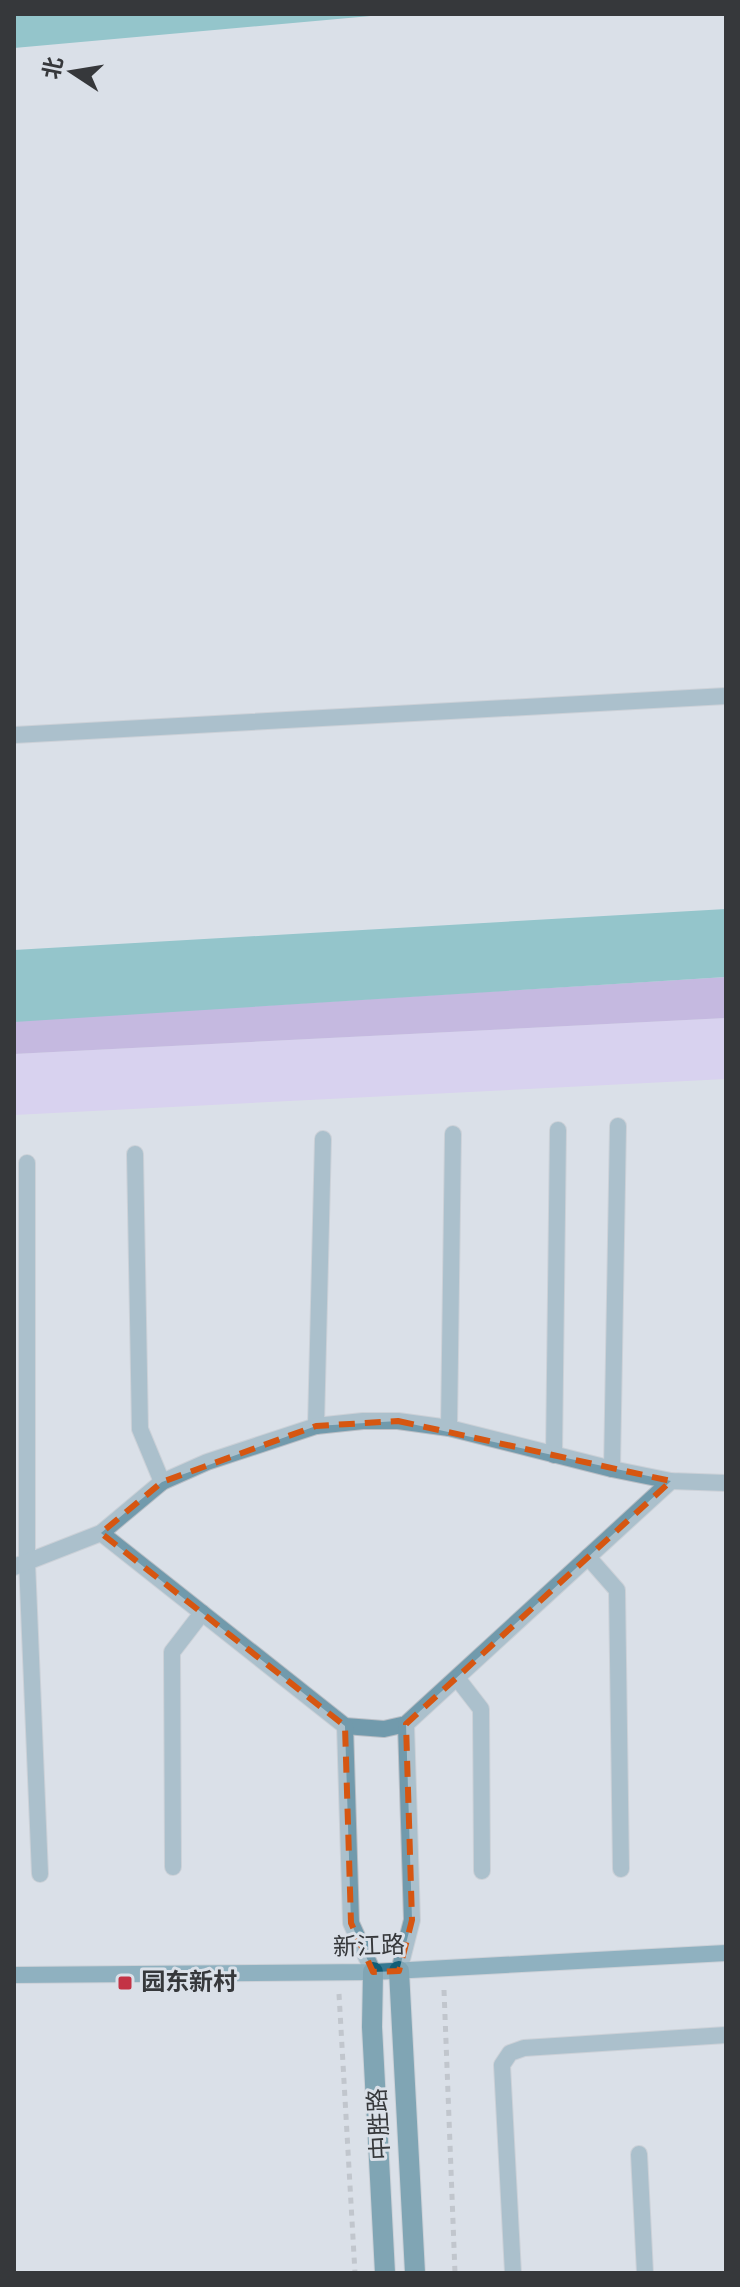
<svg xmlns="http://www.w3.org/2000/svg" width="740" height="2287" font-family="'Alegreya Sans','Noto Sans SC',sans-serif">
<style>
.green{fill:#d6c0f8}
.forest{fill:#aa8bd8}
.water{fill:#3ea4a9}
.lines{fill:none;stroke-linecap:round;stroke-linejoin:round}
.lane-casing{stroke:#b9bec5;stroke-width:18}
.street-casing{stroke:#b9bec5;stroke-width:18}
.secondary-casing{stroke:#b9bec5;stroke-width:18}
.primary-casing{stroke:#b9bec5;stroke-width:22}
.path{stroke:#a2a7ad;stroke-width:5;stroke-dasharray:6 6;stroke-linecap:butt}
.lane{stroke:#719aac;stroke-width:16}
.street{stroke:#719aac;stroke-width:16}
.secondary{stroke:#347891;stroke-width:16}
.primary{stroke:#135d76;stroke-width:20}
.marked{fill:none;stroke:#d65611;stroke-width:6;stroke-dasharray:16 10;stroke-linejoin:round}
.poi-dot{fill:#c33345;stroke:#dae0e8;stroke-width:3}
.labels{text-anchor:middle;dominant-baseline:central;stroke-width:6;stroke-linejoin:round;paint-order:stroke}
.street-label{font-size:24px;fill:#36383b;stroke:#dae0e8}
.poi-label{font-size:24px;font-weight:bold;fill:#36383b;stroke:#dae0e8;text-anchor:start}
</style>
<rect width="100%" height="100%" fill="#dae0e8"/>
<polygon class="green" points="726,1018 726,1079 14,1115 14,1054"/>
<polygon class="forest" points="726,977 726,1018 14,1054 14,1021"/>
<g class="water">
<polygon points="14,14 393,14 14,48"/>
<polygon points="726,909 726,977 14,1022 14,950"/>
</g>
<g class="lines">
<defs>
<g id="lane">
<polyline points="14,735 726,696"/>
<polyline points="513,2273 502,2065 510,2053 524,2048 726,2035"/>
</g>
<g id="street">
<polyline points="135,1154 140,1429 162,1482"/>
<polyline points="27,1163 27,1562 40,1874"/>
<polyline points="316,1426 323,1139"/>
<polyline points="449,1428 453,1134"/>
<polyline points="554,1455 558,1130"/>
<polyline points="612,1469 618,1126"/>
<polyline points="101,1533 345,1726 384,1729 406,1724 671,1481"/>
<polyline points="588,1557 617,1590 621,1869"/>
<polyline points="14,1567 101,1533 162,1482 207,1462 316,1426 363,1421 398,1421 449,1428 612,1469 671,1481 726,1483"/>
<polyline points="457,1678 481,1709 482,1871"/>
<polyline points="345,1726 351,1923 373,1972"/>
<polyline points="173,1867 172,1652 202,1613"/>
<polyline points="399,1971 412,1920 406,1724"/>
<polyline points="639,2154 645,2273"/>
</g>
<polyline id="secondary" points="14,1975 373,1972 726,1953"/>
<g id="primary">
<polyline points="399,1971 415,2273"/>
<polyline points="373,1972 372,2027 385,2273"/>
</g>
</defs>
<use href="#lane" class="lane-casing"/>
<use href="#street" class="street-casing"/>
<use href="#secondary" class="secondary-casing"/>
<use href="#primary" class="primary-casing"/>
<g class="path">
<polyline points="444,1990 455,2273"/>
<polyline points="339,1994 355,2273"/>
</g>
<use href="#lane" class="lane"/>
<use href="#street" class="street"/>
<use href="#secondary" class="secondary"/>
<use href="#primary" class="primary"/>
</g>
<path d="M0 0H740V2287H0ZM398 1421 671 1481 406 1724 412 1920 399 1971 373 1972 351 1923 345 1726 101 1533 162 1482 316 1426Z" fill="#dae0e8" fill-opacity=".55" fill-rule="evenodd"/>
<path class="marked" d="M398 1421 671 1481 406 1724 412 1920 399 1971 373 1972 351 1923 345 1726 101 1533 162 1482 316 1426Z"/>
<rect class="poi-dot" x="117" y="1975" width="16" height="16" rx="4"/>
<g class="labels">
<g class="street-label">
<text transform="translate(369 1947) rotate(-2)">新江路</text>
<text transform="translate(380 2124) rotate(-93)">中胜路</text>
</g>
<g class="poi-label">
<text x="141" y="1983">园东新村</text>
</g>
</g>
<rect width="740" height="2287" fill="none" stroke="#36383b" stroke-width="32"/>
<g transform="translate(72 72) rotate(282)" stroke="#dae0e8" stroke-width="6" paint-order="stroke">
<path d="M0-6L14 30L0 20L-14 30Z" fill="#36383b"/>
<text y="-12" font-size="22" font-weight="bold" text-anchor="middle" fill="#36383b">北</text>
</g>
</svg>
